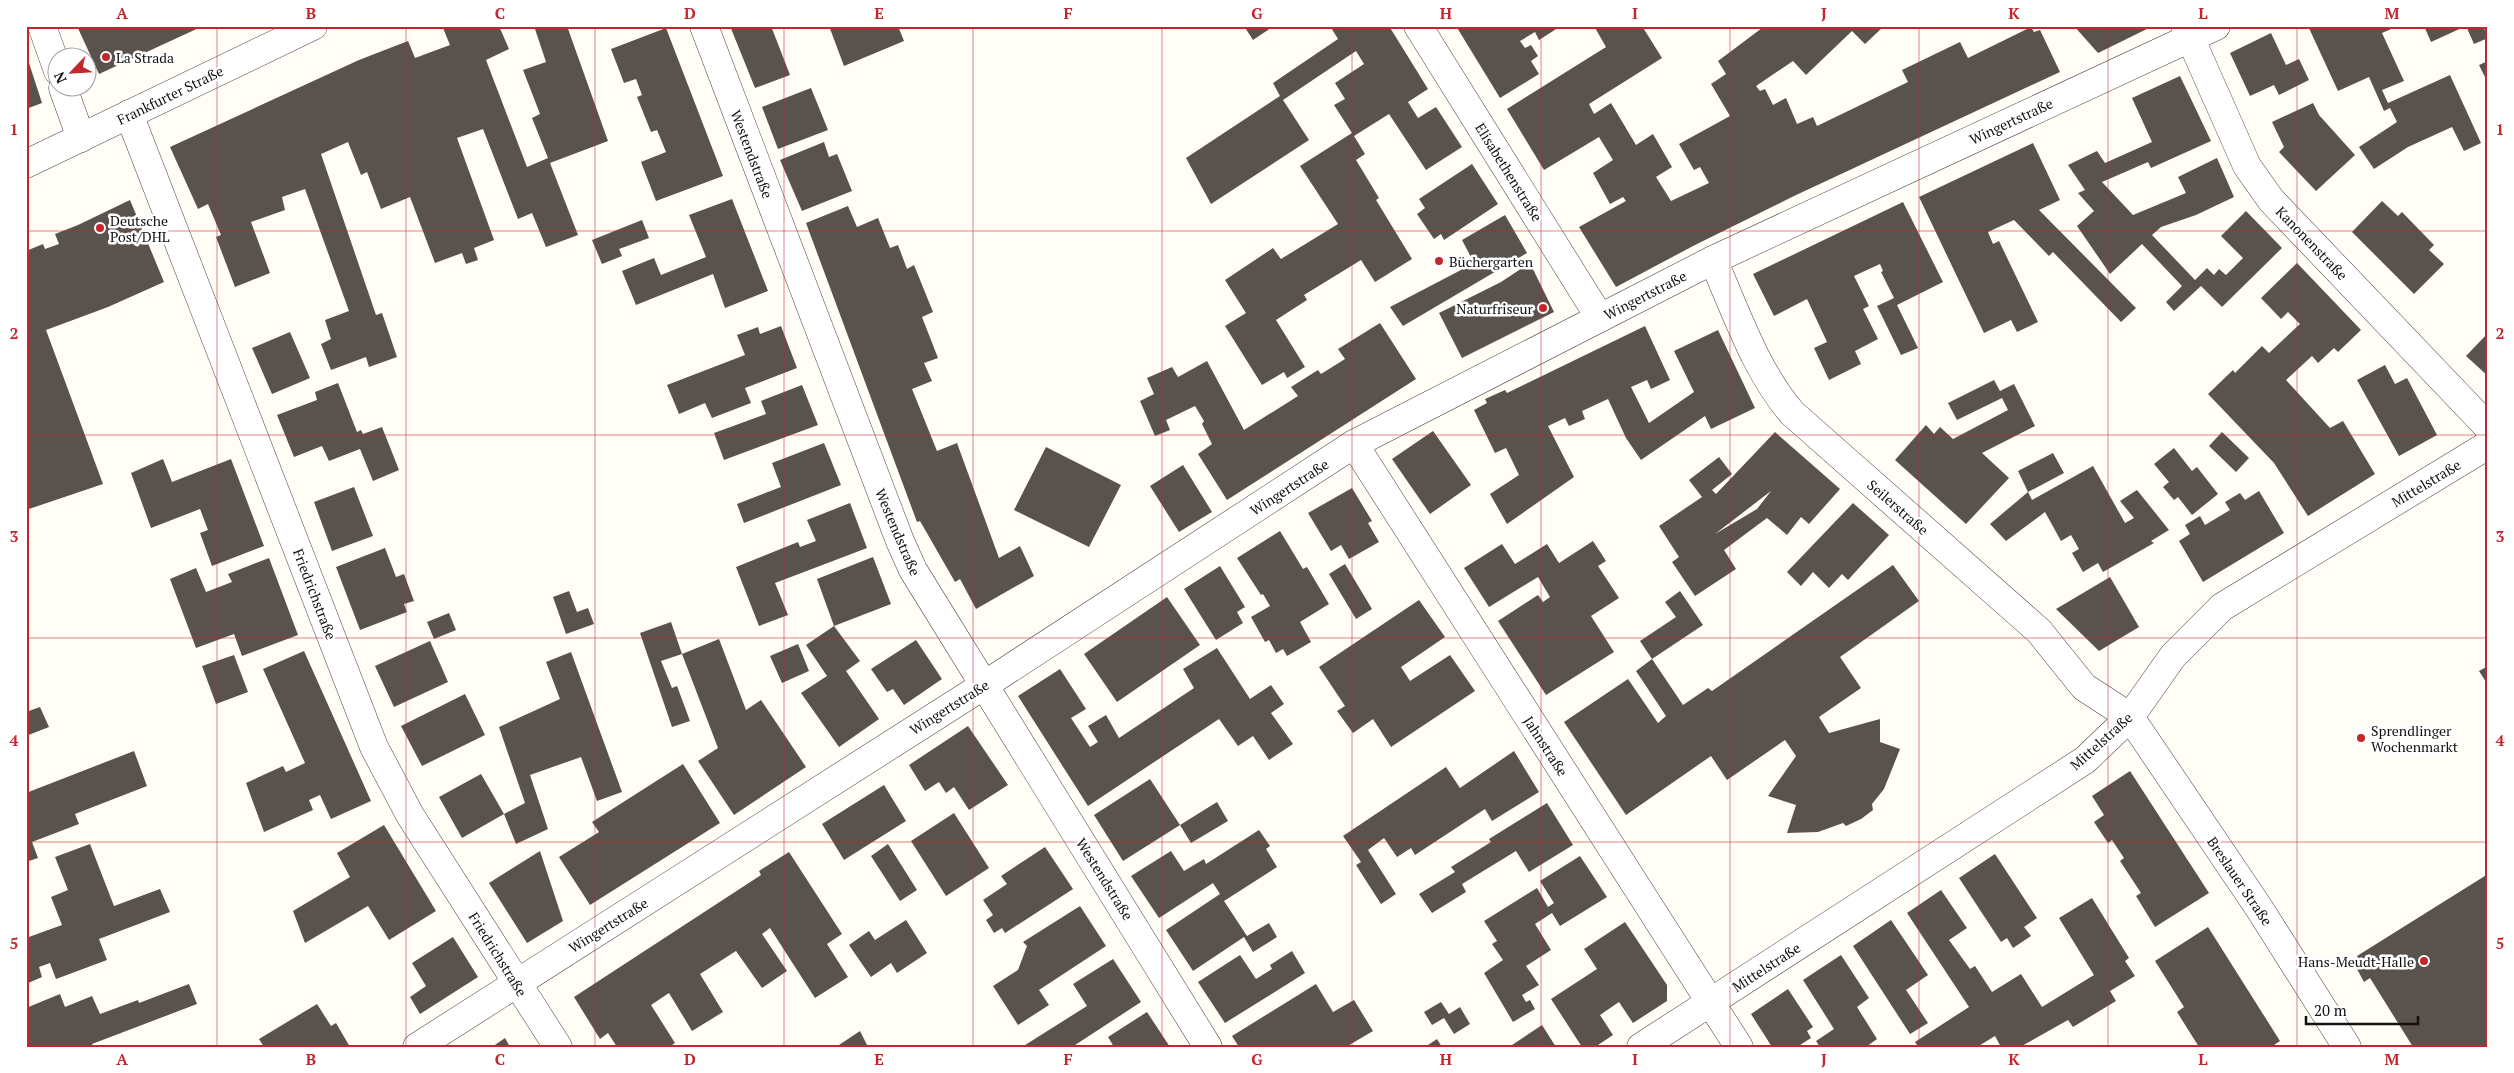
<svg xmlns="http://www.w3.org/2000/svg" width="2514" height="1073" font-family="'PT Serif',serif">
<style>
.building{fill:#5a524d;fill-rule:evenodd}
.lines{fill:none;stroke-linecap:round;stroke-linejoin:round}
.minor-casing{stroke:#444;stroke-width:29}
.tertiary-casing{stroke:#444;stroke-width:29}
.minor{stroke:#fff;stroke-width:28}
.tertiary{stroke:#fff;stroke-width:28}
.grid{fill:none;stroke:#c4262e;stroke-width:1;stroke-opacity:0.55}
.poi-dot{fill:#c4262e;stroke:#fff;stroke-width:2}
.labels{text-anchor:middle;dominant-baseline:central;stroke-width:5;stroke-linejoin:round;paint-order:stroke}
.poi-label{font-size:14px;fill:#111;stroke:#fff;text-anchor:start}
.street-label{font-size:14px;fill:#111;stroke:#fff}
.neatline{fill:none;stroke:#c4262e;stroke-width:2}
.grid-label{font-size:16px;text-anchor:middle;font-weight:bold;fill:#c4262e}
</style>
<rect width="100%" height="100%" fill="#fffdf5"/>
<g class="building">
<polygon points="77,26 203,26 99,74"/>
<polygon points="446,26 499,26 509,49 486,60 527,167 548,158 532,118 540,114 523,70 546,62 534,26 567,26 608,141 550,163 578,235 546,247 532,213 518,219 483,129 457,138 494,240 474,248 478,260 466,264 462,253 435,263 410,197 381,209 367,172 361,175 348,142 321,154 376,315 382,313 397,357 369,367 366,357 331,370 321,344 331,339 325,320 349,311 305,189 282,197 285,210 251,222 270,273 235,287 216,237 221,235 208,204 198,209 170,147 359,60 408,41 415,58 450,45 443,28"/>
<polygon points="730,26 771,26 790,75 755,88"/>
<polygon points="829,26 898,26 904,41 844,66"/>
<polygon points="1244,26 1274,26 1253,40"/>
<polygon points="1330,26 1389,26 1428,89 1408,102 1418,118 1436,107 1462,147 1426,170 1389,114 1354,136 1365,154 1356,160 1379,198 1376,200 1412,259 1375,282 1361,260 1304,295 1307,300 1276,320 1305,367 1287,378 1284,372 1262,385 1225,326 1246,313 1225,280 1273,248 1281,259 1338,224 1300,166 1352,133 1334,105 1345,99 1335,83 1364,64 1356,51 1283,100 1309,140 1211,204 1186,158 1280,96 1273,83 1338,39"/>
<polygon points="1456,26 1561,26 1539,40 1535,32 1520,41 1525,48 1531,45 1538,56 1531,61 1539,74 1500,98"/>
<polygon points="1594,26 1642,26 1662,58 1589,104 1594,114 1611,103 1636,145 1653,134 1672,167 1656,177 1671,201 1709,183 1700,167 1694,170 1679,144 1730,116 1711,84 1726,74 1718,61 1762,28 1760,26 1884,26 1865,44 1852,31 1806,75 1793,61 1756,86 1760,91 1765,89 1773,105 1786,98 1797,124 1813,117 1817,126 1908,82 1902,70 1960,42 1968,58 2031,27 2034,32 2040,30 2060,72 1794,196 1695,245 1616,287 1579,227 1626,201 1623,197 1610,204 1593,173 1613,160 1599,137 1544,170 1507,109 1606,47"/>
<polygon points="2074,26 2153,26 2098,53"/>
<polygon points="2308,26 2398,26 2382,33 2404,81 2382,90 2388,103 2450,75 2481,143 2464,151 2452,127 2408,147 2374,169 2359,147 2397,122 2390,108 2384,111 2369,77 2338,91"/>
<polygon points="2424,26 2483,26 2488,38 2474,44 2466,26 2431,42"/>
<polygon points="666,28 723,176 656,201 641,162 666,152 657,130 651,132 637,97 642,95 636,79 624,83 611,49"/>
<polygon points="2271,33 2286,65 2299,59 2309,80 2279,95 2274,85 2250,96 2230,53"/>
<polygon points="28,60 42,103 26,109 26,61"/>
<polygon points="2488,61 2488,83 2479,65"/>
<polygon points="2180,76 2211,141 2151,168 2148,162 2102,182 2133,215 2186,193 2178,177 2217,158 2234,197 2196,215 2161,227 2152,235 2195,280 2207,268 2214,275 2219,269 2226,275 2243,258 2221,236 2246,211 2282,248 2222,307 2201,286 2174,311 2166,302 2182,286 2142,244 2110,274 2077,226 2094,211 2078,193 2085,190 2068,165 2097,151 2105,163 2152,142 2132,98"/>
<polygon points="811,88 828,130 778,149 762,107"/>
<polygon points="2313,103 2319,115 2355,155 2316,191 2279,152 2284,147 2272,122"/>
<polygon points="824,142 829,157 837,154 852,191 802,211 780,160"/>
<polygon points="2033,143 2060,200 2039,210 2136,308 2121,322 2053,252 2049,256 2014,220 1988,232 1993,244 1999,241 2038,322 2017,332 2011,320 1984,333 1919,197"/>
<polygon points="1472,164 1498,204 1444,240 1441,234 1434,239 1417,214 1425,208 1419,199"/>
<polygon points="732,199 768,291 725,308 713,274 636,305 622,271 654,258 661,275 706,257 689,215"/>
<polygon points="130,200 164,282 108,307 46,330 103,484 26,510 26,251 43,244 45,249 59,244 55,234 78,225"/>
<polygon points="2382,201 2398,216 2402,212 2434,245 2429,250 2444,264 2414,294 2352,232"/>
<polygon points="1903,202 1943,282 1897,305 1918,348 1901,355 1877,306 1894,298 1881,272 1883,271 1880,264 1854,276 1869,306 1863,309 1878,339 1855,351 1861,364 1829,380 1814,348 1827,342 1807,299 1774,316 1753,274"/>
<polygon points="848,206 857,227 878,218 890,248 898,245 907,269 914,265 933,312 922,317 938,358 924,363 932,381 912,389 937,451 957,443 999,558 1020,546 1034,576 976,609 960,579 955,582 920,521 917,522 806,223"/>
<polygon points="1505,215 1527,253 1403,326 1390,307 1461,270 1459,267 1472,259 1462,240"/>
<polygon points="642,220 649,238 619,249 622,256 602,264 592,240"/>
<polygon points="1530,263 1554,312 1462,358 1439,313 1501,282"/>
<polygon points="2297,263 2361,330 2338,352 2334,348 2318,363 2312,356 2286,380 2330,428 2343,421 2375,474 2308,516 2274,463 2208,394 2233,370 2235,373 2262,346 2269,353 2300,324 2288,312 2281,319 2261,298"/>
<polygon points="1380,323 1416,379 1227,500 1198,454 1212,444 1202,424 1204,421 1195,406 1166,420 1170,430 1155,436 1140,401 1154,394 1147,378 1172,367 1178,377 1207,361 1244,430 1298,396 1291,387 1318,370 1321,374 1345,359 1338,349"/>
<polygon points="781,326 797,368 745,388 751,403 712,418 705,403 679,414 667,385 745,355 737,335 758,327 760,334"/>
<polygon points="1645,326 1670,380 1651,389 1647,380 1631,387 1649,423 1694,392 1674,351 1718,330 1755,408 1711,429 1705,416 1641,460 1626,438 1608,399 1582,411 1585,419 1569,426 1565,418 1548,426 1574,477 1507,524 1490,494 1519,475 1506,448 1495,453 1474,410 1487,403 1485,399 1505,390 1507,393"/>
<polygon points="290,332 310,378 272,394 252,348"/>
<polygon points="2488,333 2488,376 2466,356"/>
<polygon points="2385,365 2395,384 2407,378 2437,435 2399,456 2357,380"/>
<polygon points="1994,380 2000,391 2014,384 2035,426 1982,453 2009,478 1966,524 1895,460 1926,425 1934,434 1940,427 1953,439 2008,410 2002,398 1957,420 1948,403"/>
<polygon points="338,383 357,432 361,430 363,434 382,427 399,470 373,481 360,449 329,461 322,446 294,457 277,415 317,400 315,392"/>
<polygon points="802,385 818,425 724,460 714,433 766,414 761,401"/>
<polygon points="1433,431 1471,485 1430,514 1392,459"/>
<path d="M1775 432 1840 489 1809 524 1801 517 1787 535 1767 518 1724 550 1736 569 1695 596 1672 562 1679 557 1659 526 1702 497 1689 480 1719 457 1732 474 1712 490 1716 494ZM1771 491 1757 509 1715 534Z"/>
<polygon points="2222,432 2249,458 2236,472 2209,446"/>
<polygon points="824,443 841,485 744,523 737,504 781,487 772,463"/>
<polygon points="1046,447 1121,485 1089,547 1014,510"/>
<polygon points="2174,448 2192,471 2197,467 2218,494 2192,515 2178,497 2174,500 2163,487 2169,482 2154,464"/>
<polygon points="2053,453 2064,473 2028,492 2018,471"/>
<polygon points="163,459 172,482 231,459 264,546 212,566 200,533 208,530 200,509 151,528 131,473"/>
<polygon points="1183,465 1212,512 1179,532 1150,486"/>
<polygon points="2093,466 2125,523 2134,518 2120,501 2137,490 2169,530 2151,541 2154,543 2103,572 2098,563 2083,572 2072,553 2079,549 2071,535 2061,541 2045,512 2006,541 1990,524 2028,492 2032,500"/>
<polygon points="354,487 373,536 332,551 314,502"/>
<polygon points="1352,488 1372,521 1368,523 1379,542 1349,559 1341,545 1331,551 1308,513"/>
<polygon points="2259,491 2284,533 2203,582 2179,541 2190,534 2185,525 2200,516 2205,525 2230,510 2225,502 2240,493 2245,500"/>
<polygon points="850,503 867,548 775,583 788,615 759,626 736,567 798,542 800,547 816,541 807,520"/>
<polygon points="1853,503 1889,535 1848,580 1842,574 1829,588 1813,572 1801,586 1787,572"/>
<polygon points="1280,531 1303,569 1307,567 1329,604 1300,622 1311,642 1287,656 1283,649 1276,653 1269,640 1265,642 1251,617 1270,606 1263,594 1261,595 1237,558"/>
<polygon points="1593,541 1606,561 1598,566 1619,598 1591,616 1614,652 1546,695 1498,621 1538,595 1543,602 1550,597 1538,577 1489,607 1464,568 1502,544 1515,564 1547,544 1559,563"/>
<polygon points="385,548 396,577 404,574 414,601 404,604 407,612 360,630 336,567"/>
<polygon points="873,557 891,604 834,626 817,579"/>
<polygon points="269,558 298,635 242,656 234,634 196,648 170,579 196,568 206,592 232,582 228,574"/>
<polygon points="1345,564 1372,609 1356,619 1329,574"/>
<polygon points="1893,565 1919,601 1840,657 1861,688 1819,717 1829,733 1880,719 1880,742 1900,749 1884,789 1872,804 1873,810 1861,819 1846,826 1843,823 1818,832 1787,833 1796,805 1768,796 1796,756 1785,740 1727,780 1711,756 1626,815 1564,722 1628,679 1658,723 1666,716 1636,671 1652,659 1683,705 1708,688 1712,691"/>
<polygon points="1220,566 1245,607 1237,612 1243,623 1216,640 1184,589"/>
<polygon points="2110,577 2139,627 2099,651 2056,609"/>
<polygon points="569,591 577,612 588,608 594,624 566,634 553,597"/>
<polygon points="1680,591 1703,625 1652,659 1640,641 1676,617 1665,602"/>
<polygon points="1167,597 1200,645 1117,702 1084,654"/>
<polygon points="1419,600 1445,637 1401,667 1410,681 1450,655 1475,691 1391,747 1373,719 1353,733 1337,711 1345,706 1319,667"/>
<polygon points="449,613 456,630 434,639 427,622"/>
<polygon points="671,622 682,654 661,661 672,688 677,686 690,721 672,727 640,633"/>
<polygon points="834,626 860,661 846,671 879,719 839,747 801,693 827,676 806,645"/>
<polygon points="719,639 746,710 761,700 806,767 734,815 698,761 718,748 682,654"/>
<polygon points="916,640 942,679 904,705 893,689 887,692 871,669"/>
<polygon points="430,641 448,682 394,707 375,666"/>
<polygon points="798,644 809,671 782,683 770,656"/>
<polygon points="1217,648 1250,699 1271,685 1284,704 1271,713 1293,744 1269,760 1253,736 1238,746 1219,719 1088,806 1018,696 1060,669 1086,709 1071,718 1090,747 1098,742 1088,726 1106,715 1119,738 1194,688 1183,669"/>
<polygon points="304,651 371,801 331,819 320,795 309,800 313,810 264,832 246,783 283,766 286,772 305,763 263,669"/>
<polygon points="571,652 622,792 597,801 581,757 530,775 548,829 516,844 504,814 525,803 499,727 560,699 546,662"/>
<polygon points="234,655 248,692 216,704 202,666"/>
<polygon points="2488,666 2488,685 2479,671"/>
<polygon points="465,694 485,735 422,766 401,726"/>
<polygon points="40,707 49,727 26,736 26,712"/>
<polygon points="968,726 1008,785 969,810 954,787 946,793 939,782 925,791 909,765"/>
<polygon points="134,751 147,786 75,814 79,824 32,842 38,858 26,862 26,793"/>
<polygon points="1514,751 1539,792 1492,821 1485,809 1415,855 1411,848 1397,857 1384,838 1368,850 1396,894 1381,904 1356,865 1361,862 1343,836 1446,767 1460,788"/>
<polygon points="683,764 720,823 590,905 559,857 599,832 592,822"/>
<polygon points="2130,771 2209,893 2155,927 2136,896 2141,893 2120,861 2124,858 2112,840 2108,843 2094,822 2104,815 2092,796"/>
<polygon points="481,774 504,814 462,838 439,797"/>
<polygon points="1150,779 1180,825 1217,802 1228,821 1191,843 1180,825 1123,861 1094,815"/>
<polygon points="884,785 906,821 844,860 822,824"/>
<polygon points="1547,803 1573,845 1529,872 1516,851 1462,884 1466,892 1432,913 1419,894 1455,872 1451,867 1491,842 1489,839"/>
<polygon points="954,813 989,868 946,896 911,841"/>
<polygon points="384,825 436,911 389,940 368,906 305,943 293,911 350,877 337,853"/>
<polygon points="1259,830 1270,846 1266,849 1277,867 1224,901 1247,936 1269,923 1277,937 1253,952 1244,937 1193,971 1166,930 1220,894 1213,883 1159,918 1131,876 1171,851 1184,871 1204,859 1206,864"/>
<polygon points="90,844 114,906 160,889 170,912 99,939 107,960 56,979 50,963 39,967 42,977 26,984 26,938 62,925 51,897 68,890 55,857"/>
<polygon points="888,844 917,890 900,901 871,856"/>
<polygon points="1045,847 1073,889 1005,933 1002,928 994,933 986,920 993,915 983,900 1007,884 1001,876"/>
<polygon points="540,851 563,921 527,943 489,883"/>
<polygon points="789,852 842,934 827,944 848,977 815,998 770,928 762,934 787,971 762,988 736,951 700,974 723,1012 692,1031 669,993 651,1005 675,1043 669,1047 617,1047 608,1033 600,1039 574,997 761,875 759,871"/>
<polygon points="1995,854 2037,918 2024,927 2031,936 2013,948 2007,938 2001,942 1959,878"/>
<polygon points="1580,856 1607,897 1560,926 1552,913 1535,924 1551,950 1526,966 1539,985 1522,995 1526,1002 1530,1000 1535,1009 1513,1022 1484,973 1503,960 1492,944 1497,941 1484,921 1537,888 1548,907 1554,903 1540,881"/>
<polygon points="2488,874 2488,1047 2413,1047 2370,978 2364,982 2357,969 2362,965 2357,956"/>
<polygon points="1941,890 1967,928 1949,940 1970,969 1975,966 1992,992 2021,974 2042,1007 2094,975 2059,918 2092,898 2129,958 2125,961 2135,976 2110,991 2116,1001 2073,1027 2068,1020 2020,1047 2001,1047 1995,1036 1977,1047 1915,1047 1917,1045 1915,1042 1969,1007 1907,913"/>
<polygon points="1080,906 1106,946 1039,990 1049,1005 1018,1025 993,986 1018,970 1027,946 1023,942"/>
<polygon points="906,920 927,953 897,973 891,963 871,977 849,945 869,931 875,940"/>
<polygon points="1891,920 1928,975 1906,990 1928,1023 1910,1034 1853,946"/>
<polygon points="1625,922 1667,985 1667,1001 1633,1023 1619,1002 1600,1015 1613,1035 1595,1047 1582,1047 1551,999 1597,969 1584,949"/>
<polygon points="2208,927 2280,1041 2271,1047 2199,1047 2177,1012 2184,1007 2155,961"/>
<polygon points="453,937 478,977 420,1014 410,997 426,986 412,963"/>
<polygon points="1292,951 1305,973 1225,1023 1198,982 1240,955 1256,979 1272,969 1270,965"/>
<polygon points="1841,955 1869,998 1857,1007 1877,1039 1866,1047 1820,1047 1816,1041 1834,1029 1803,980"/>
<polygon points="1113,959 1141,1002 1072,1047 1022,1047 1087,1006 1073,984"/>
<polygon points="189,984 197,1004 92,1044 93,1047 26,1047 26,1008 60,994 65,1007 92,996 100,1014 138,1000 139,1003"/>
<polygon points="1316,984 1333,1012 1354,1000 1373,1031 1346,1047 1239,1047 1232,1036"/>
<polygon points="1788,989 1813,1027 1807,1031 1811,1038 1797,1047 1772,1047 1751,1014"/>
<polygon points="1441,1002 1449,1014 1460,1007 1470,1024 1454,1034 1444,1018 1432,1025 1424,1012"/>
<polygon points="317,1004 331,1026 336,1023 350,1047 264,1047 259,1039"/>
<polygon points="1147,1012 1170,1047 1114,1047 1108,1037"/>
<polygon points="1542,1025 1556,1047 1509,1047"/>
<polygon points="860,1031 868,1047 836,1047"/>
<polygon points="505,1038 510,1047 492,1047"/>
<polygon points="1437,1039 1442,1047 1425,1047"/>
</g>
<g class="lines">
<defs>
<g id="minor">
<polyline points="42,26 58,71"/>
<polyline points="704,26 900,541 913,570 1208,1047"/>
<polyline points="1418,26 1600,318"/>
<polyline points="2185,26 2247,166 2271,200 2488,427"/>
<polyline points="63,88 81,138"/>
<polyline points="129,114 374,747 410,815 558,1047"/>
<path d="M1713 260C1736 311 1755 370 1792 413L2039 631 2084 687 2130 717 2259 908 2347 1047"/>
<polyline points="1354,444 1739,1047"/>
<polyline points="417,1047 986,684 1354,444 1713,260 2216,26"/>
<polyline points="1641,1047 2085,760 2130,717 2173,656 2222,607 2488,445"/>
</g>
<polyline id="tertiary" points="26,164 313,26"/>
</defs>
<use href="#minor" class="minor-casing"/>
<use href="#tertiary" class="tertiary-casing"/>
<use href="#minor" class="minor"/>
<use href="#tertiary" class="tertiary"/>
</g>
<path class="grid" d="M217 26V1047M406 26V1047M595 26V1047M784 26V1047M973 26V1047M1162 26V1047M1352 26V1047M1541 26V1047M1730 26V1047M1919 26V1047M2108 26V1047M2297 26V1047M26 231H2488M26 435H2488M26 638H2488M26 842H2488"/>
<g class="poi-dot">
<circle cx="106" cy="57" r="5"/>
<circle cx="100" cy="228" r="5"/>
<circle cx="1439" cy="261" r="5"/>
<circle cx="1543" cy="308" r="5"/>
<circle cx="2361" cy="738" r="5"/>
<circle cx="2424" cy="961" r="5"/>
</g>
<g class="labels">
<g class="poi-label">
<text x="116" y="57">La Strada</text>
<text x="110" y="220">Deutsche<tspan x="110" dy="16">Post/DHL</tspan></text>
<text x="1449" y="261">Büchergarten</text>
<text x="1533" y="308" text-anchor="end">Naturfriseur</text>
<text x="2371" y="730">Sprendlinger<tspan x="2371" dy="16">Wochenmarkt</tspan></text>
<text x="2414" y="961" text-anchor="end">Hans-Meudt-Halle</text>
</g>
<g class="street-label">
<text transform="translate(170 95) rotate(-26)">Frankfurter Straße</text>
<text transform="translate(2011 121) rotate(-25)">Wingertstraße</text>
<text transform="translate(752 154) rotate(69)">Westendstraße</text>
<text transform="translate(1509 172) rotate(58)">Elisabethenstraße</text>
<text transform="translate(2312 243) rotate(46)">Kanonenstraße</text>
<text transform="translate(1645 295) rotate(-27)">Wingertstraße</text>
<text transform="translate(2426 483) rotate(-31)">Mittelstraße</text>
<text transform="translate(1289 487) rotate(-33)">Wingertstraße</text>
<text transform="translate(1898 507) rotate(41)">Seilerstraße</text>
<text transform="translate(898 532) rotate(67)">Westendstraße</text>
<text transform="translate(315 594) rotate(69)">Friedrichstraße</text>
<text transform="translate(949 707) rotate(-32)">Wingertstraße</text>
<text transform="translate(2101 741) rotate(-42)">Mittelstraße</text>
<text transform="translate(1546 746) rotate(57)">Jahnstraße</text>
<text transform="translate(1105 879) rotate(58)">Westendstraße</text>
<text transform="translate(2240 881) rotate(56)">Breslauer Straße</text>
<text transform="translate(608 925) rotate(-32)">Wingertstraße</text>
<text transform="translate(498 954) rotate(58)">Friedrichstraße</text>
<text transform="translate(1766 967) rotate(-33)">Mittelstraße</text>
</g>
</g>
<rect width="2514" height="1073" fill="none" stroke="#ffffff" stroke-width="55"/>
<g transform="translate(72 72) rotate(245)"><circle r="24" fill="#ffffff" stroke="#a0a0a0"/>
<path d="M0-4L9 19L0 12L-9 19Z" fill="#c4262e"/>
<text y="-8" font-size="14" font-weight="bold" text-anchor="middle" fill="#111111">N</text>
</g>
<path d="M2306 1016v8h112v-8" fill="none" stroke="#111111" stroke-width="2.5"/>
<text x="2314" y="1016" font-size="15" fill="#111111" stroke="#ffffff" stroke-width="4" paint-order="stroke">20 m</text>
<rect x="28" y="28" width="2458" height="1018" class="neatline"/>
<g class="grid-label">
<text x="122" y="19">A</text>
<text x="311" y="19">B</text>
<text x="500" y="19">C</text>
<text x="690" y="19">D</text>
<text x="879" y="19">E</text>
<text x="1068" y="19">F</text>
<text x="1257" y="19">G</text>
<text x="1446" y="19">H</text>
<text x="1635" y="19">I</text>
<text x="1824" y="19">J</text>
<text x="2014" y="19">K</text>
<text x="2203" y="19">L</text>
<text x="2392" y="19">M</text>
<text x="14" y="135">1</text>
<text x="2500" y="135">1</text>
<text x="14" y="339">2</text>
<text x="2500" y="339">2</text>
<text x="14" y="542">3</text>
<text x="2500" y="542">3</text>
<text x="14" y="746">4</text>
<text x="2500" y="746">4</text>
<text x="14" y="949">5</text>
<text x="2500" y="949">5</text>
<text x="122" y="1065">A</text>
<text x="311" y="1065">B</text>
<text x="500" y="1065">C</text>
<text x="690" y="1065">D</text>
<text x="879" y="1065">E</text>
<text x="1068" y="1065">F</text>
<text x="1257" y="1065">G</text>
<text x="1446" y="1065">H</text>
<text x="1635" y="1065">I</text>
<text x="1824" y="1065">J</text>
<text x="2014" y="1065">K</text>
<text x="2203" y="1065">L</text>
<text x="2392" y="1065">M</text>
</g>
</svg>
